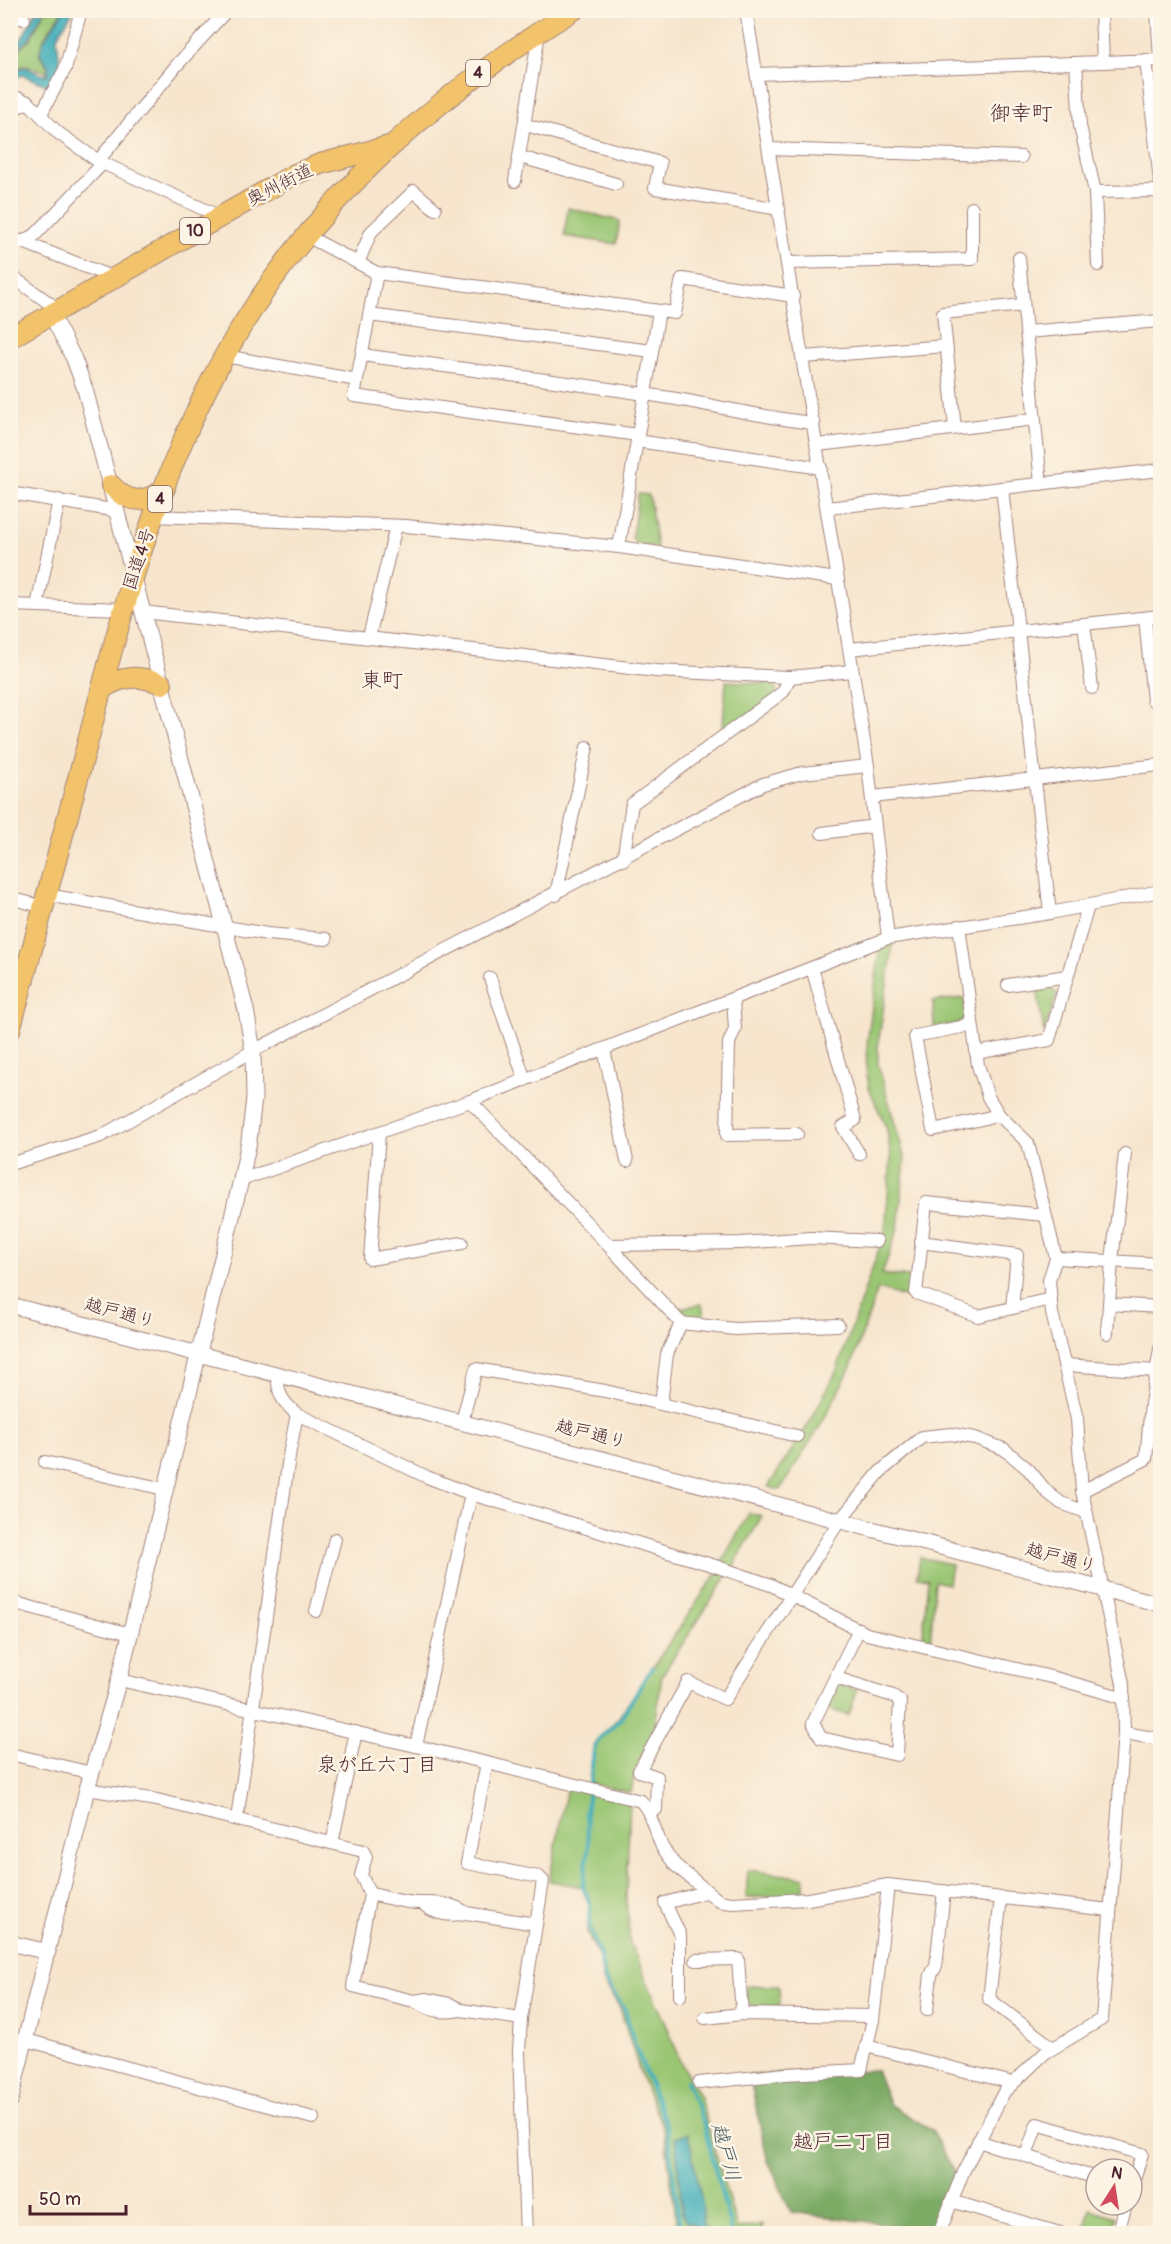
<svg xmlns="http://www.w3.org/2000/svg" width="1171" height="2244" font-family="Pangolin,'Klee One',sans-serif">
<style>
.green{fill:#9ac673;stroke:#72724f;stroke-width:1.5}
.forest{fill:#7bab65;stroke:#626548;stroke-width:1.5}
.water{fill:#3faeba;stroke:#446672;stroke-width:1.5}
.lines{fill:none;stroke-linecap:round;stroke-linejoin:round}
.stream{stroke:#3faeba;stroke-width:4}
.minor-casing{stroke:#a0827c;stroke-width:14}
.tertiary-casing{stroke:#a0827c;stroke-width:17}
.primary-casing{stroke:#a0827c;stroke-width:22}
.trunk-casing{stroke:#a0827c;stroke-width:22}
.minor{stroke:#fff;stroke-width:12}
.tertiary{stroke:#fff;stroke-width:15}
.primary{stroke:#f2c36a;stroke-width:20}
.trunk{stroke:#f2c36a;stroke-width:20}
.labels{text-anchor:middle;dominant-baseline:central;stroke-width:5;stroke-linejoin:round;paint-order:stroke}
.shield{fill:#fcf5e5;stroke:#7f5f63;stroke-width:1.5}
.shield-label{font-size:16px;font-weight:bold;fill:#4a1f2b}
.street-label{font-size:18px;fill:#4a1f2b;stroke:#fcf5e5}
.neighbourhood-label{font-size:20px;fill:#4a1f2b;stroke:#fcf5e5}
.water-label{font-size:20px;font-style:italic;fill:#465864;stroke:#fcf5e5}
.quarter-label{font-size:21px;fill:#4a1f2b;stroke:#fcf5e5}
</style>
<rect width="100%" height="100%" fill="#fcf5e5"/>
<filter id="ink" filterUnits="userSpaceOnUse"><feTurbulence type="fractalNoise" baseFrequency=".0167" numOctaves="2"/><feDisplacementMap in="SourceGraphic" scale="12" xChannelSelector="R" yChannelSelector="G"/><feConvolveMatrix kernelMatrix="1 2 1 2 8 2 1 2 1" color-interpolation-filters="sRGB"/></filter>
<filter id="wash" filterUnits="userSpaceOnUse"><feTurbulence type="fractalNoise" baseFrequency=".008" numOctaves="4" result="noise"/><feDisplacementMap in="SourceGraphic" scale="24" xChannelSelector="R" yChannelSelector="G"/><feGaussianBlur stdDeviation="1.35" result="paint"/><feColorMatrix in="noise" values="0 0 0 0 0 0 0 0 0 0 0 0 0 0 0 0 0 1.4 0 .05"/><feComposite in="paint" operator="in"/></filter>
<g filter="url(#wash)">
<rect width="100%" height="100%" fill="#f7e5cd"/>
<g class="green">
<polygon points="45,11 62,11 44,38 39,55 48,67 46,72 26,65 11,70 11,56 30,40"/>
<polygon points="568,208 620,221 616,244 564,236"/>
<polygon points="638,494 649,495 657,547 637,545 632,538"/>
<polygon points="726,681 775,684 777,696 722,737"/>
<polygon points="893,945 878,1045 878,1064 905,1159 898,1228 882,1274 915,1278 911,1299 878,1289 851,1367 822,1423 780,1490 768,1487 809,1423 837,1370 885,1231 891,1158 887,1130 869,1088 866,1068 867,1044 880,948"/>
<polygon points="1049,985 1057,994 1044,1033 1037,987"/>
<polygon points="964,998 966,1016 960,1023 934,1027 933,1001"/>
<polygon points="702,1304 705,1322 687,1320 674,1309"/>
<polygon points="749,1513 762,1516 733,1567 721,1563"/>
<polygon points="920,1557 951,1564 948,1584 935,1581 930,1646 922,1644 928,1579 917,1577"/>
<polygon points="718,1571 728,1575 662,1675 655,1727 635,1771 631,1793 590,1783 595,1742 619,1717"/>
<polygon points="841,1685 857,1690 849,1715 827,1709 835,1687"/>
<polygon points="567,1787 630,1802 626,1896 630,1943 670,2033 679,2059 700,2097 737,2229 763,2224 761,2233 678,2233 664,2130 642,2079 620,2008 602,1979 601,1962 587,1932 590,1907 583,1887 549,1881"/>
<polygon points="748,1870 805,1878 803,1895 746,1898"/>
<polygon points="746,1986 779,1986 780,2006 755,2008 746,2000"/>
<polygon points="1090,2209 1116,2217 1111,2233 1083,2234"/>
</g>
<polygon class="forest" points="876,2070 890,2105 932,2130 955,2174 933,2230 791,2212 767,2158 749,2075"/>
<g class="water">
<polygon points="36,11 44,11 29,39 11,54 11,46 21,40"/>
<polygon points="63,11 73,11 57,37 60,66 49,86 22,75 11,80 11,71 26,67 43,75 48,74 48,65 40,54 43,42"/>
<polygon points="688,2133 703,2207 702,2223 708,2233 703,2233 699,2227 685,2221 682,2213 675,2137"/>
</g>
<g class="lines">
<g class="stream">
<polyline points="652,1667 621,1718 598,1740 594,1749 586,1814 589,1844 583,1887 590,1904 589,1926 599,1952 605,1980 625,2010 634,2043 667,2128 681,2234"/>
<polyline points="686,2081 702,2118 732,2234"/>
</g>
</g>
</g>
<g filter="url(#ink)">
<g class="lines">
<defs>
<g id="minor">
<polyline points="746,10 868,766 888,938"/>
<polyline points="1101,10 1103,62"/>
<polyline points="1157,10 1160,60"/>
<polyline points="10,15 24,19"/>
<polyline points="1146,60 1160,181"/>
<polyline points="1076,63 1080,126 1095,192 1098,265"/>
<polyline points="757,74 1160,60"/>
<polyline points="10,95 28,102 57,132 98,161 221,217"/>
<polyline points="10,111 28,102"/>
<polyline points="41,114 65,69 80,14"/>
<polyline points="526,125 660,163 655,188 779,209"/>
<polyline points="769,149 1021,157"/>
<polyline points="520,157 616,184"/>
<polyline points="98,161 177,65 227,10"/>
<polyline points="515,181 539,33"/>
<polyline points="1095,192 1160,191"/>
<polyline points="307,236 377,273 675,313 682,279 793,296"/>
<polyline points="10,237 114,278"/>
<polyline points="22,242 35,235 103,163"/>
<polyline points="1019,258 1041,484"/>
<polyline points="358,263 371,232 414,191 435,209"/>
<polyline points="787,263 972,259 972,208"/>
<polyline points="377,273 354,396 638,435"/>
<polyline points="10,275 59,310"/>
<polyline points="369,315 652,351"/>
<polyline points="1026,332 1160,321"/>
<path d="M362 355C464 369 568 382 670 398 719 406 764 418 814 423"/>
<polyline points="225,356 357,380"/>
<polyline points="804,357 946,346"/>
<polyline points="955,428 943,313 1023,305"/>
<polyline points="637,441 821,468"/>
<polyline points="818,445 1035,419"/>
<polyline points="1002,488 1050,913"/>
<polyline points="10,493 118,511"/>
<polyline points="827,508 1160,470"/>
<polyline points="153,516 406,526 619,547 837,579"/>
<polyline points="619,547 659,311"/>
<polyline points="10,605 123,609"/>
<polyline points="37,606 59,500"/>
<polyline points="143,612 656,671 790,677 852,671"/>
<polyline points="1145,618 1153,700"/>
<polyline points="1084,624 1092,688"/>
<polyline points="369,637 396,526"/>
<polyline points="850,649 1160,616"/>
<polyline points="872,797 1160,765"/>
<polyline points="822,833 875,826"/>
<polyline points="623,860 632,804 783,692 790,677"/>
<polyline points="47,895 267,934 326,939"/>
<polyline points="556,895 587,747"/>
<polyline points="10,898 44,907"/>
<polyline points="812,968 855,1120 843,1127 859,1154"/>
<polyline points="490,978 525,1080"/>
<polyline points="1008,985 1067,976"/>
<polyline points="733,999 735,1029 729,1043 727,1135 797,1134"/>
<polyline points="972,1025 915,1036 933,1130 999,1115"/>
<polyline points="604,1049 627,1161"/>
<polyline points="976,1053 1049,1040 1088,906"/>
<polyline points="470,1101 608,1245 741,1243 810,1238 877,1241"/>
<polyline points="379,1134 370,1259 462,1243"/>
<polyline points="10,1164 101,1136 253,1051 763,784 802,773 868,766"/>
<polyline points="241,1180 470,1101 888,938 1050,913 1160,891"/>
<polyline points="1044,1215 926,1203 916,1293 978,1316 1051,1299"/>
<polyline points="921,1242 1017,1255 1012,1308"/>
<polyline points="608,1245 681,1323 667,1354 661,1404"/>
<polyline points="1056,1258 1160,1264"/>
<polyline points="1109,1304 1160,1307"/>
<polyline points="681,1323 735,1329 838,1325"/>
<polyline points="1107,1333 1112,1260 1125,1154"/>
<polyline points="1064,1365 1157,1371"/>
<path d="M278 1374C277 1393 282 1402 297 1414L427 1477 471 1494 416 1746 487 1763 467 1863 539 1877 543 1881 521 2019 519 2051 526 2234"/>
<polyline points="462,1421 476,1369 605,1391 797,1436"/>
<polyline points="45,1462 164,1489"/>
<polyline points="1082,1491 1146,1459 1151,1404 1160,1349"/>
<polyline points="471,1494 712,1565 771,1585 867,1634 1055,1678 1124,1698"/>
<polyline points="19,1604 130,1634"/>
<polyline points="316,1611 335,1539"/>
<polyline points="836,1678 893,1696 900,1701 897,1755 821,1738 813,1723 859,1629"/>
<polyline points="119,1680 416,1746"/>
<polyline points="1124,1733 1160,1739"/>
<polyline points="10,1754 92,1773"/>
<polyline points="487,1763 641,1801 648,1811 662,1847 675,1865 719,1901 732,1903 808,1899 888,1885 1110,1910"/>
<polyline points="87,1789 157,1800 363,1851 366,1857 361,1875 370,1894 353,1986 414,2001 427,1999 450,2004 461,2010 521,2019"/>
<polyline points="648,1811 656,1809 657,1777 639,1771 688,1682 725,1699 840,1520 880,1472 922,1437 951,1434 975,1438 1004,1449 1029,1470 1047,1492 1061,1503 1086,1512"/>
<polyline points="237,1819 290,1450 297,1414"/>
<polyline points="332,1843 356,1732"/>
<path d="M370 1894C386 1897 406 1904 422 1903 438 1903 452 1903 466 1913L536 1924"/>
<polyline points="1001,1898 989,1999 1053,2048"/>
<path d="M422 1903C433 1914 451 1917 466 1913"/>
<polyline points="696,1960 738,1959 742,2014"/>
<polyline points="680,1996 680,1935 665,1903 705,1892"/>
<path d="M414 2001C429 2010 443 2014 461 2010"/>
<polyline points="927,2010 931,1975 936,1966 944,1891"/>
<polyline points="705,2018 742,2014 873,2016"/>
<polyline points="26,2040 313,2118"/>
<polyline points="866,2046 1013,2083"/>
<polyline points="699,2083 785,2074 861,2070 873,2020 888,1885"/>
<polyline points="978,2141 1096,2178"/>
<polyline points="1026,2156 1037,2124 1142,2154 1132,2185"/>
<polyline points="951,2201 1063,2234"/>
<polyline points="939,2234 963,2172 1004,2092 1045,2053 1102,2019 1124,1733 1123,1684 1082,1491 1077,1419 1052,1313 1049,1280 1056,1258 1028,1143 999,1115 988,1097 978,1065 959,926"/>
<polyline points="1117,2234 1126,2205"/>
</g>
<g id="tertiary">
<polyline points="10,1305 1160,1604"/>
<polyline points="10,1943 48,1952"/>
<polyline points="10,2102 87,1789 119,1680 241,1180 249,1141 254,1098 253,1051 246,1010 85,389 74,359 51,314"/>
</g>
<polyline id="primary" points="10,338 293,175 320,164 389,146"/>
<g id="trunk">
<path d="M111 485C128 504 146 504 165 488"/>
<path d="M101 690C121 675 139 675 162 684"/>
<path d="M10 1030C37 932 63 835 89 737 125 597 164 454 240 329 323 193 439 93 574 10"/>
</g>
</defs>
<use href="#minor" class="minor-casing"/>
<use href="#tertiary" class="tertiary-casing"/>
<use href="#primary" class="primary-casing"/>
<use href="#trunk" class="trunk-casing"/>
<use href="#minor" class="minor"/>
<use href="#tertiary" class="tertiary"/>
<use href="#primary" class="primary"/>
<use href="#trunk" class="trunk"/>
</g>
</g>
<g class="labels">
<g class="shield">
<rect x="466" y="60" width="24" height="26" rx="4.5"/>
<rect x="180" y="218" width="30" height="26" rx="4.5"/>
<rect x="148" y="486" width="24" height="26" rx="4.5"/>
</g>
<g class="shield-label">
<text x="478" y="73">4</text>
<text x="195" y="231">10</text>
<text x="160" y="499">4</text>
</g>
<g class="street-label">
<text transform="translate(280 185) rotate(-27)">奥州街道</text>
<text transform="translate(139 559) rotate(-72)">国道4号</text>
<text transform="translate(120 1313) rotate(15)">越戸通り</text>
<text transform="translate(591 1434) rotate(14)">越戸通り</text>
<text transform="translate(1061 1558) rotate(15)">越戸通り</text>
</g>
<g class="neighbourhood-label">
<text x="377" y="1764">泉が丘六丁目</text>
<text x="843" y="2141">越戸二丁目</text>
</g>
<g class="water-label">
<text transform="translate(726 2152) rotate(75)">越戸川</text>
</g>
<g class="quarter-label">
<text x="1021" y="113">御幸町</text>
<text x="382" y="680">東町</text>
</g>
</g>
<rect width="1171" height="2244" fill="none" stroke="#fcf5e5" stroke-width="36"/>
<g transform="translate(1114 2187) rotate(12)"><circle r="28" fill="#fcf5e5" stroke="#b59f9b" stroke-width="1.5"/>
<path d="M0-4.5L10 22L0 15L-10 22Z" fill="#d1495b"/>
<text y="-9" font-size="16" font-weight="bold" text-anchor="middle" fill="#4a1f2b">N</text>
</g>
<path d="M30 2205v9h96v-9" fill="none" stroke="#4a1f2b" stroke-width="3"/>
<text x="39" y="2205" font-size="18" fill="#4a1f2b" stroke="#fcf5e5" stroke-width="4.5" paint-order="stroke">50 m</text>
</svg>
